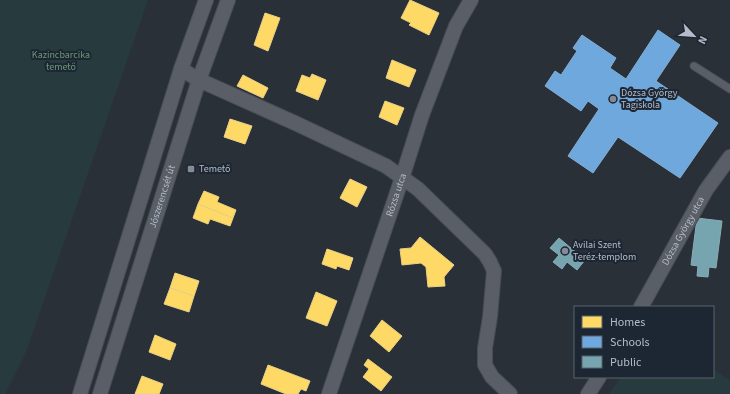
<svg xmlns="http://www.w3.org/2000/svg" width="730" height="394" font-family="'Source Sans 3',sans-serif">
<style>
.green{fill:#273a3e}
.homes{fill:#ffd966;stroke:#e8d084}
.schools{fill:#6fa8dc;stroke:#84aed6}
.public{fill:#76a5af;stroke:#89acb7}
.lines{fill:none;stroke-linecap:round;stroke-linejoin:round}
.lane-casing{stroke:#484c53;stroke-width:9}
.street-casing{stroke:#484c53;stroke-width:16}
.lane{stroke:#5a5e66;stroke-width:7}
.street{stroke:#5a5e66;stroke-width:14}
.poi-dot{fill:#848b96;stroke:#1d2633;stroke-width:1.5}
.labels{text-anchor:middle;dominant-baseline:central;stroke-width:4;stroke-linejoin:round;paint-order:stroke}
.park-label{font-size:10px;fill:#6b9a76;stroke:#1d2633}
.poi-label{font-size:10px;fill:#b4bcc9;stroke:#1d2633;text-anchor:start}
.street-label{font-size:10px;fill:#b4bcc9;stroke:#1d2633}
</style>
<rect width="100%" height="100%" fill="#2a3038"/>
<g class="green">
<polygon points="0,0 148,0 26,352 5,394 0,394"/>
<polygon points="713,369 730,380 730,394 609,394 621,377 713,377"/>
</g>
<g class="homes">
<polygon points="410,0 439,13 429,35 409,25 411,23 401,18"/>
<polygon points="265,13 280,18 268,51 254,45"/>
<polygon points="392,60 416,70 409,87 386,78"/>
<polygon points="312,74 326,80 318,100 296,91 302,75 310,78"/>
<polygon points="243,75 268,88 263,98 237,86"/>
<polygon points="385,101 404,108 397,125 379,117"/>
<polygon points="230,119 252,126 245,144 224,137"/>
<polygon points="350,179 367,187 357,207 340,198"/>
<polygon points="204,191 219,197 217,202 236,210 233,218 198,204"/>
<polygon points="198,204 233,218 230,226 210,219 208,224 193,218"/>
<polygon points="420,237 454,265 444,277 445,286 428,287 426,267 421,263 402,265 400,249 411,248"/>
<polygon points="327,249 353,258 349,270 337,266 336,269 322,264"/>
<polygon points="175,273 199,281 194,296 170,288"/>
<polygon points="170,288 194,296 189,312 164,304"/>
<polygon points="316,292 337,301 327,326 306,318"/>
<polygon points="382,320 402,336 389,352 370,336"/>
<polygon points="155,335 176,344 170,360 149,352"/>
<polygon points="368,359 392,377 381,391 363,377 369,369 364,365"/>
<polygon points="268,365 310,381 306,391 301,389 298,394 286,394 261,384"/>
<polygon points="142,376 163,384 159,394 135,394"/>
</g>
<polygon class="schools" points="658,30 680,45 656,81 718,123 680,178 618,137 593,173 568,156 599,109 588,101 581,111 545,86 555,71 561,75 577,51 573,48 582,35 616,58 610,68 626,79"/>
<g class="public">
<polygon points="697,218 722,221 716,268 709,267 708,277 697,276 698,266 691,265"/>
<polygon points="559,238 585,260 577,270 567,262 562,269 553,262 559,255 550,248"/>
</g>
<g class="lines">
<defs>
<polyline id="lane" points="694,66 730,89"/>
<g id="street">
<polyline points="181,69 199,80 295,123 386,166 418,189 485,254 490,262 494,271 490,317 485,348 485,365 492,377 510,394"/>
<path id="s1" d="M641 307 706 190 730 157"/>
<polyline points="80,394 181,69 206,0"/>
<path id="s2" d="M100 394 199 80 228 0"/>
<path id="s3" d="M329 394 402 178 422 115 456 26 471 0"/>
<polyline points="588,394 599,377"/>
</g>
</defs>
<use href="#lane" class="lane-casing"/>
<use href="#street" class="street-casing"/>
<use href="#lane" class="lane"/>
<use href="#street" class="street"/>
</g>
<g class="poi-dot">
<circle cx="613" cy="99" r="4"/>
<rect x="187" y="165" width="8" height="8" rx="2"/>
<circle cx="565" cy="251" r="4"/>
</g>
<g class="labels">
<g class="park-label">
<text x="61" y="55">Kazincbarcika<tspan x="61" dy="12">temető</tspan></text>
</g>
<g class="poi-label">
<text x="621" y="93">Dózsa György<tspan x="621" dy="12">Tagiskola</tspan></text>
<text x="199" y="169">Temető</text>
<text x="573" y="245">Avilai Szent<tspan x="573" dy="12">Teréz-templom</tspan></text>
</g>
<g class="street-label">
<text stroke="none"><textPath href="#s3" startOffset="210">Rózsa utca</textPath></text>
<text stroke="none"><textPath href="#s2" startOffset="207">Jószerencsét út</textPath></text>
<text stroke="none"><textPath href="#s1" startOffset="87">Dózsa György utca</textPath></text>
</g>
</g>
<rect x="574" y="306" width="140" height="72" fill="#1d2633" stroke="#59626f"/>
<rect x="582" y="316" width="20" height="12" fill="#ffd966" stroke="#59626f"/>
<text x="610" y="326" font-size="12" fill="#b4bcc9">Homes</text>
<rect x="582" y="336" width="20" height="12" fill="#6fa8dc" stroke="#59626f"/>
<text x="610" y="346" font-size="12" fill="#b4bcc9">Schools</text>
<rect x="582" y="356" width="20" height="12" fill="#76a5af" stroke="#59626f"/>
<text x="610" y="366" font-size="12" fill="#b4bcc9">Public</text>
<g transform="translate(694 36) rotate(116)" stroke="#1d2633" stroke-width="3" paint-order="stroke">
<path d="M0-3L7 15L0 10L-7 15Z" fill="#b4bcc9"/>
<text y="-6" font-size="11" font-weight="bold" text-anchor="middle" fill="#b4bcc9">N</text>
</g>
</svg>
